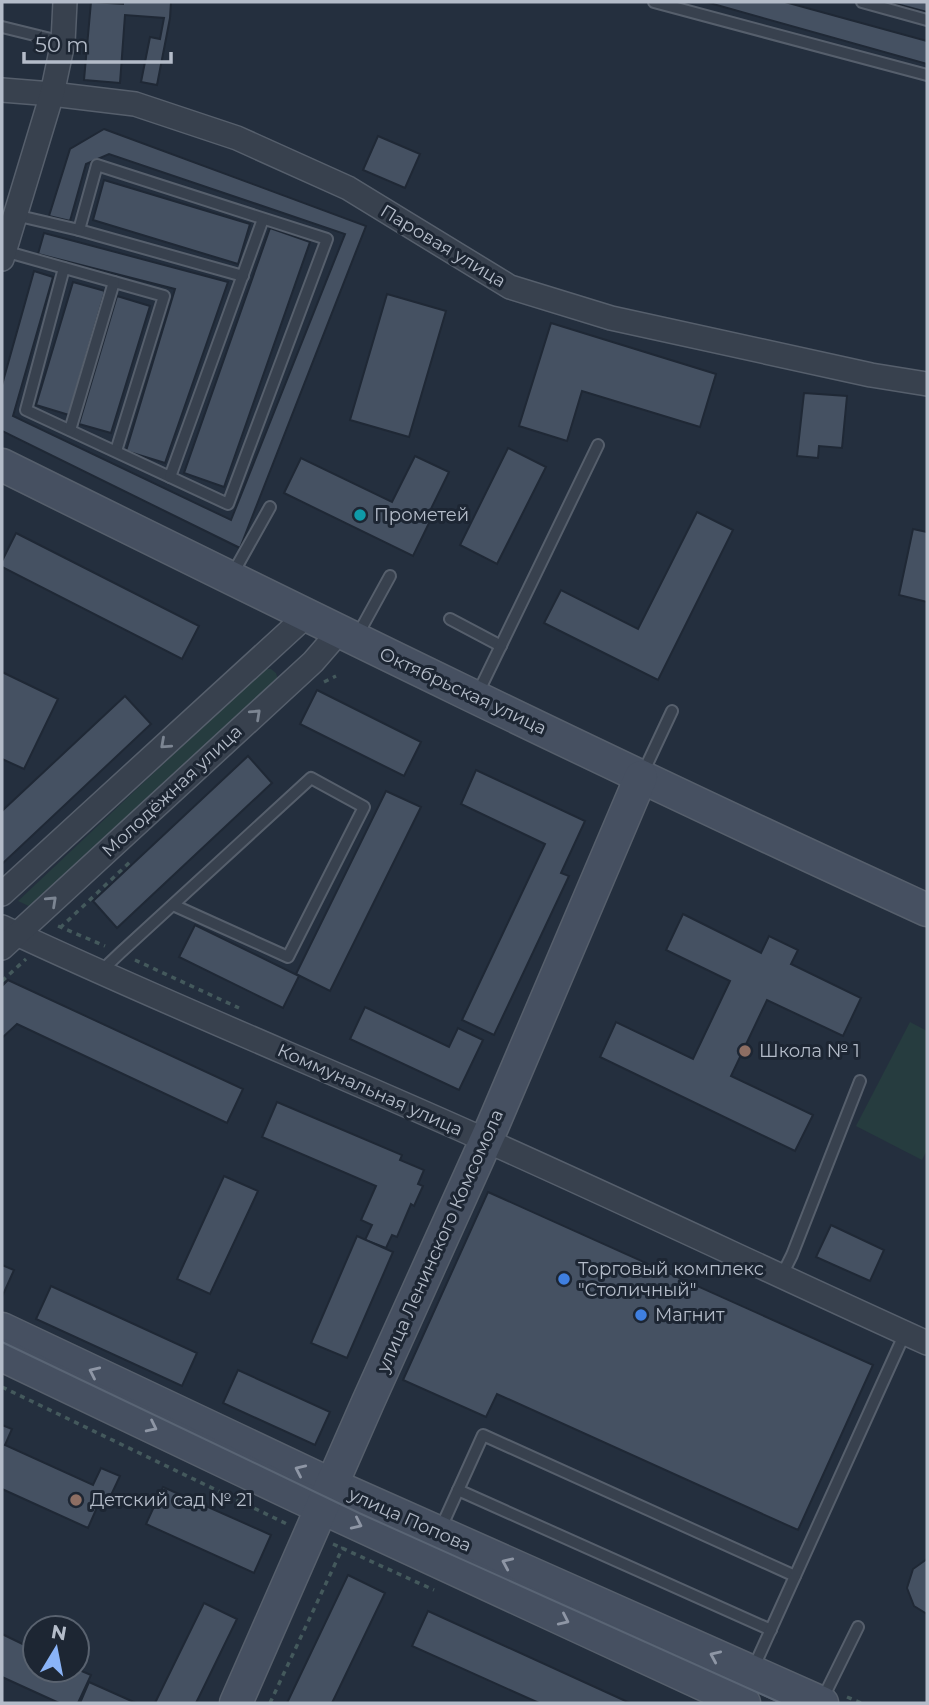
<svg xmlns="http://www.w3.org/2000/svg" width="929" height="1705" font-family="Montserrat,sans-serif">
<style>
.green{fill:#263c3f}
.building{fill:#455162;stroke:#1f2835;stroke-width:2}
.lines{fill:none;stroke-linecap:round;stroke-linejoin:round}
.lane-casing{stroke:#565f6c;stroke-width:14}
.street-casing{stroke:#565f6c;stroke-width:26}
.secondary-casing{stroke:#565f6c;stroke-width:35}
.path{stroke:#44595c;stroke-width:3.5;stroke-dasharray:5 5;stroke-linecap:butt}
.lane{stroke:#38414e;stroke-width:10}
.street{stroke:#38414e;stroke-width:23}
.secondary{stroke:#465061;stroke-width:32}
.tram{stroke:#5a6575;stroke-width:2}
.oneway{stroke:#7c8592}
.oneway2{stroke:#8e96a5}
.culture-dot{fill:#0f9aa8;stroke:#1d2633;stroke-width:2.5}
.education-dot{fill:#8d6e63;stroke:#1d2633;stroke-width:2.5}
.shop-dot{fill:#3f7fe0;stroke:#1d2633;stroke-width:2.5}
.labels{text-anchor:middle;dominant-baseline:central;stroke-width:6;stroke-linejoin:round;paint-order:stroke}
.street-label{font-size:18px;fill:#b4bcc9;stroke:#1d2633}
.poi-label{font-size:18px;fill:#b4bcc9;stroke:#1d2633;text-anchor:start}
</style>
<rect width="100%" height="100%" fill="#242f3e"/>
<g class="green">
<polygon points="264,669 271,669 276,673 278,680 33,908 18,901"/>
<polygon points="910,1022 927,1031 927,1150 922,1160 856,1126"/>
</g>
<g class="building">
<polygon points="91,2 123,4 123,2 171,2 170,18 157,85 141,82 150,37 160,39 164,18 125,15 120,83 84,80"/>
<polygon points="706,2 785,2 927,41 927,64"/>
<polygon points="889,2 927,2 927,12"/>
<polygon points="104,129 366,226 240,548 2,431 2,385 34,271 53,277 13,416 231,520 345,234 109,154 86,164 70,221 49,216 70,149"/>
<polygon points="378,136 420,154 405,188 363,170"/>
<polygon points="104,180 250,224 238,264 93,220"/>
<polygon points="270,228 310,242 224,487 184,473"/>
<polygon points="44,233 228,282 165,463 126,451 175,289 38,254"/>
<polygon points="73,282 105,291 69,415 36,405"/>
<polygon points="387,294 446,311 409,437 350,420"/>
<polygon points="117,296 150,306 111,433 79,424"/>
<polygon points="551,323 716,374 700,427 582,391 567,441 519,426"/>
<polygon points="804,393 847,396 842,448 819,446 818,458 797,456"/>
<polygon points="508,448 546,467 497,564 460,545"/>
<polygon points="415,456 449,472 426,519 430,521 413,556 284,493 301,458 392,502"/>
<polygon points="697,512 733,530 658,680 544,623 561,590 638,629"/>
<polygon points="913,529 927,532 927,602 899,595"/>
<polygon points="16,533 199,626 182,659 2,567 2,561"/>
<polygon points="2,672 58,699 24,769 2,759"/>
<polygon points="317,690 421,742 404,776 300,724"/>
<polygon points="125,696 151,724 2,864 2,811"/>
<polygon points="248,756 272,783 117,928 93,901"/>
<polygon points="476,770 585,821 561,873 569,876 494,1035 462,1020 545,844 461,804"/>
<polygon points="386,791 421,807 330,991 296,974"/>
<polygon points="683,914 761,953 769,936 798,950 791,964 861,998 843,1036 767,1000 731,1076 813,1115 795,1151 600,1057 616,1022 693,1059 730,981 666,950"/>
<polygon points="195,925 299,976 283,1008 179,957"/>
<polygon points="8,980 243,1089 227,1123 17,1024 2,1038 2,986"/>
<polygon points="365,1007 449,1047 458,1028 483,1040 459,1090 350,1039"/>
<polygon points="277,1102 402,1155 400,1160 424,1170 418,1184 423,1186 414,1206 411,1204 397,1237 392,1235 386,1248 365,1240 372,1225 361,1220 376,1186 262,1137"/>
<polygon points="224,1176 258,1191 210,1294 177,1279"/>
<polygon points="488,1192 873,1365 798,1530 497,1394 486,1417 403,1380"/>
<polygon points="831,1225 884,1250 870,1281 816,1257"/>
<polygon points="357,1236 393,1252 347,1358 311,1343"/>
<polygon points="2,1265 14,1270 2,1297"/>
<polygon points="51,1286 197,1353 182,1386 36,1319"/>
<polygon points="238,1370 330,1412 315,1445 223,1403"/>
<polygon points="2,1425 12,1429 5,1445 93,1485 101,1468 120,1476 105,1508 98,1505 88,1528 2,1489"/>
<polygon points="163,1487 271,1535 254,1573 146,1524"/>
<polygon points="927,1559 927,1614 914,1606 907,1588 913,1569"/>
<polygon points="348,1575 385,1593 332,1703 287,1703"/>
<polygon points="204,1603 237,1619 196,1703 155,1703"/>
<polygon points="428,1611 630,1703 539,1703 412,1646"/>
<polygon points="2,1634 35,1650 35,1670 77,1670 77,1669 91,1675 78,1703 59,1703 2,1677"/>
<polygon points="89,1682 136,1703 80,1703"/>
</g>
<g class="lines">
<defs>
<g id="lane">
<polyline points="654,2 927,75"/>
<polyline points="862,2 927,20"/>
<polyline points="2,27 63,42"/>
<polyline points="15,215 79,230 243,276"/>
<polyline points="4,251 164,296 116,451"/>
<polyline points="64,268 26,410 228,504 327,239 97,165 79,230"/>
<polyline points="70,430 114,282"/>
<polyline points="170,477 263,219"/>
<polyline points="232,575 270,507"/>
<polyline points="450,619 501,646"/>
<polyline points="356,638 390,576"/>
<polyline points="477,695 598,445"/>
<polyline points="642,775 672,711"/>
<polyline points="100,972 120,953 311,778 364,807 288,957 173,905"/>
<polyline points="781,1277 792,1255 860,1081"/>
<polyline points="458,1490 771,1630"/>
<polyline points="440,1530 483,1435 795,1576"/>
<polyline points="753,1669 905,1333"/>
<polyline points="822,1700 858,1627"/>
</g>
<g id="street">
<polyline points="2,90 52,94 135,104 237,138 348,188 510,287 611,318 871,375 927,384"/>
<polyline points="2,259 52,94 63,42 65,2"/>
<polyline points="2,894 306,616"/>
<path d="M2 927C161 1002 325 1068 485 1140 633 1206 779 1276 927 1343"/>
<polyline points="2,948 313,662 339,632"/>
</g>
<g id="secondary">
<path d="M2 465C309 617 616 768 927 910"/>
<polyline points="2,1329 332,1485 822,1703"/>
<polyline points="2,1355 299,1497 744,1703"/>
<polyline points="236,1703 368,1402 493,1125 641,777"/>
</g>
</defs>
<use href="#lane" class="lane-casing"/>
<use href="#street" class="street-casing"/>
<use href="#secondary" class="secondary-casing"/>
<g class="path">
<polyline points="324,682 336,676"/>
<polyline points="58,926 105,946"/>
<polyline points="60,928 131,861"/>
<polyline points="135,960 239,1008"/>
<polyline points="2,981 26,959"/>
<polyline points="2,1387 287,1524"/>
<polyline points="333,1544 434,1590"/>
<polyline points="847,1697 861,1703"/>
<polyline points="270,1703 343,1547"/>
</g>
<use href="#lane" class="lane"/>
<use href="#street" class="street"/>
<use href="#secondary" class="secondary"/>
<polyline class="tram" points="2,1342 359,1513 781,1703"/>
</g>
<defs><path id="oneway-chevron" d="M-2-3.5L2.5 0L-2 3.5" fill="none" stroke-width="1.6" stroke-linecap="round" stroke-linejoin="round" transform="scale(1.75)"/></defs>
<g class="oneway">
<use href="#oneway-chevron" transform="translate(256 714) rotate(-43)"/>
<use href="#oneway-chevron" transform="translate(165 744) rotate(138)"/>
<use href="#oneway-chevron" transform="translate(52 901) rotate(-43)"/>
</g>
<g class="oneway2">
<use href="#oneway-chevron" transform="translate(94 1372) rotate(-155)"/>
<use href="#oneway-chevron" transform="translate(152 1427) rotate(26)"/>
<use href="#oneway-chevron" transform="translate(300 1470) rotate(-155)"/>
<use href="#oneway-chevron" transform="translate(357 1524) rotate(25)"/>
<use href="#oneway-chevron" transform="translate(507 1563) rotate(-156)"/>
<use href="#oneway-chevron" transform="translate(564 1620) rotate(25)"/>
<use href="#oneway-chevron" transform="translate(715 1656) rotate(-156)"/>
</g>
<circle class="culture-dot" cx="360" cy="515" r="7"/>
<g class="education-dot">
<circle cx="745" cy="1051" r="7"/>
<circle cx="76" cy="1500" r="7"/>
</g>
<g class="shop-dot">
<circle cx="564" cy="1279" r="7"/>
<circle cx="641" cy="1315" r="7"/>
</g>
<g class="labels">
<g class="street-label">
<text transform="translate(443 246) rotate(31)">Паровая улица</text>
<text transform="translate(463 691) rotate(25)">Октябрьская улица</text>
<text transform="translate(172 791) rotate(-43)">Молодёжная улица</text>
<text transform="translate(370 1090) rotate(24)">Коммунальная улица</text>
<text transform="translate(440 1241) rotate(-66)">улица Ленинского Комсомола</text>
<text transform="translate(410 1520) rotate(24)">улица Попова</text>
</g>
<g class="poi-label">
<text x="374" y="515">Прометей</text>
<text x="759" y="1051">Школа № 1</text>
<text x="578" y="1269">Торговый комплекс<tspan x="578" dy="21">"Столичный"</tspan></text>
<text x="655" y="1315">Магнит</text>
<text x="90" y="1500">Детский сад № 21</text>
</g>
</g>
<rect width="929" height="1705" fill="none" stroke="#b4bcc9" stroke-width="7"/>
<g transform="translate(56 1649) rotate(10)"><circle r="33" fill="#1d2633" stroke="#59626f" stroke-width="2"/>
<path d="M0-5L12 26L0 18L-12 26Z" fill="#8ab4f8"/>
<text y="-10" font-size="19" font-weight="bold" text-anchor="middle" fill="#b4bcc9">N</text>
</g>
<path d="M24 52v10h147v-10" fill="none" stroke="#b4bcc9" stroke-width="3.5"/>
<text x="35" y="52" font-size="21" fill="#b4bcc9" stroke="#1d2633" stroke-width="5" paint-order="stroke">50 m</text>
</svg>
